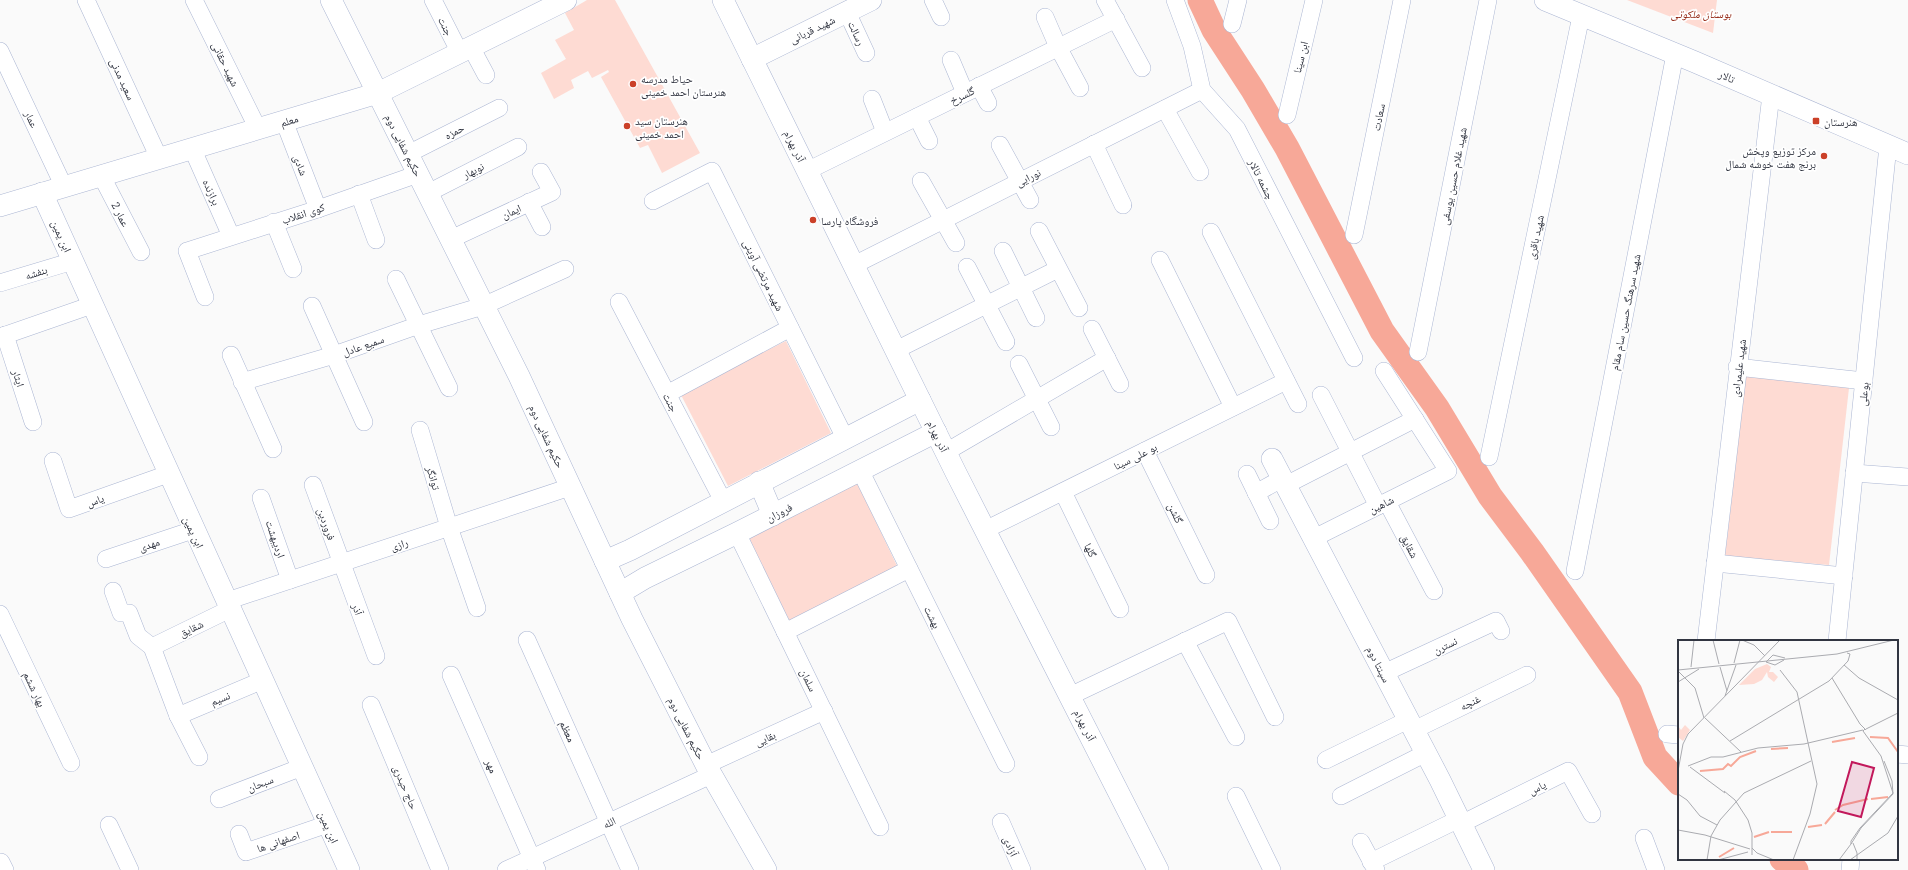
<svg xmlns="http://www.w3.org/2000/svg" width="1908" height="870" font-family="'Noto Serif','Noto Naskh Arabic',serif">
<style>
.green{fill:#fedbd3}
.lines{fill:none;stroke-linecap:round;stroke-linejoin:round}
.river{stroke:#f7a898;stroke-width:25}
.minor-casing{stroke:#abb6d3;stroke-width:18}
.tertiary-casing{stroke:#abb6d3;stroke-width:22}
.minor{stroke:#fff;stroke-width:17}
.tertiary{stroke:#fff;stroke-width:21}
.poi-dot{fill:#cb4028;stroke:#fff;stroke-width:1.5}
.labels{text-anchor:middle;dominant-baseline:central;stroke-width:3.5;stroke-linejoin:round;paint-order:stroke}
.park-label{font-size:11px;font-style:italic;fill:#91220e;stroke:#fff}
.street-label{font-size:11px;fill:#313541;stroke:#fff}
.poi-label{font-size:11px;fill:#313541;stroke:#fff;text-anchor:start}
.inset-river{fill:none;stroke:#f7a898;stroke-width:2}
.inset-road{fill:none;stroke:#aaabb0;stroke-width:1}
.view{fill:#c2185b;fill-opacity:0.15;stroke:#c2185b;stroke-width:2}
.inset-edge{fill:none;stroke:#313541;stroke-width:2}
</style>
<rect width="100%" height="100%" fill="#fafafa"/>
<g class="green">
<polygon points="587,0 615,0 700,153 662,173 648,145 640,148 601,77 609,72 608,70 592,78 588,71 571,80 574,88 554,99 541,73 566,59 555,40 574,30 565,13"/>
<polygon points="1627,0 1717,0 1713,33"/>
<polygon points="786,341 831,433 728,486 680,393"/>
<polygon points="1746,375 1849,388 1829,565 1725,556"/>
<polygon points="857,482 898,568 790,622 749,538"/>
</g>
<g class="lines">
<g class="river">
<polyline points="1200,0 1214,30 1253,90 1287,148 1382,331 1437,408 1490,496 1532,552 1630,692 1655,757 1679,783"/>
<polyline points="1782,859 1796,870"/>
</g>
<defs>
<g id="minor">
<polyline points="86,0 159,158"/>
<polyline points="194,0 258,129"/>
<polyline points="433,0 460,53"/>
<polyline points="933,0 941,17"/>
<polyline points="1105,0 1142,68"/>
<polyline points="1175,0 1192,46 1202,90 1237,129 1354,358"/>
<polyline points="847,12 866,53"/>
<polyline points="1045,17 1058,47 1080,88"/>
<polyline points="1232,24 1238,0"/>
<polyline points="471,47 486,75"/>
<polyline points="0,51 64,187"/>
<polyline points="951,60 965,93"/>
<polyline points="979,86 988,103"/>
<polyline points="872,99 885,132"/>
<polyline points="1165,109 1200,172"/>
<polyline points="1287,115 1314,0"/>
<polyline points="917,117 929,141"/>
<polyline points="284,121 318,209"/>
<polyline points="1094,144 1123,205"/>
<polyline points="1000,145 1030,200"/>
<polyline points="192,148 231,236"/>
<polyline points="408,154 499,108"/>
<polyline points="807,171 1116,19"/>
<polyline points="101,175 141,252"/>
<polyline points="921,181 956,243"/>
<polyline points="428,193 518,147"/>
<polyline points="359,194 376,240"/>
<polyline points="653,201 712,171 845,438"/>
<polyline points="529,202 542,227"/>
<polyline points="274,222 293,269"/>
<polyline points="1039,231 1079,308"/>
<polyline points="1211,232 1298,404"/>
<polyline points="1354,235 1402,0"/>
<polyline points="451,239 552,192 541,172"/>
<polyline points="1003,251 1036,318"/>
<polyline points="1160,260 1233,407"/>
<polyline points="854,265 1202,90"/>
<polyline points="967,267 1006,342"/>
<polyline points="396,279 449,388"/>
<polyline points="0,283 73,261"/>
<polyline points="205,297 187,251 318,209 418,174"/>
<polyline points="619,302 723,501"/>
<polyline points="312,306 364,422"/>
<polyline points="1092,329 1120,384"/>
<polyline points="5,335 33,422"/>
<polyline points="0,337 92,305"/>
<polyline points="896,350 1058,269"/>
<polyline points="1418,352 1488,0"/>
<polyline points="231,355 273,449"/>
<polyline points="1019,364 1051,427"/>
<polyline points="1737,367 1864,381"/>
<polyline points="242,382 334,355 419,325 483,306 565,269"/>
<polyline points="667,394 790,328"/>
<polyline points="1321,395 1378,506"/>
<polyline points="420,430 449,527 477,608"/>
<polyline points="1145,451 1206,575"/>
<polyline points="946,452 1107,358"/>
<polyline points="1489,457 1581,16"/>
<polyline points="53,461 69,509 168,474"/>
<polyline points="860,470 1006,764"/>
<polyline points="1854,473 1908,477"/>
<polyline points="1247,474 1270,521"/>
<polyline points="313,485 376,656"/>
<polyline points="1286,485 1415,419"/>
<polyline points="1063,492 1120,609"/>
<polyline points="1256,493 1283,478"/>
<polyline points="261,498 290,580"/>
<polyline points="1387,502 1434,591"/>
<polyline points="985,530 1286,381"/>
<polyline points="737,533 880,827"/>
<polyline points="1314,538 1448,471 1384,371"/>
<polyline points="106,559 193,530"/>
<polyline points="1715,563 1844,576"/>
<polyline points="1575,571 1675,54"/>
<polyline points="113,591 121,613 129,613 138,636 152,647 178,716 199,757"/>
<polyline points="227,601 570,487"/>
<polyline points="0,614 71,763"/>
<polyline points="785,632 909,569"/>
<polyline points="527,640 630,870"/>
<polyline points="1185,641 1236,737"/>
<polyline points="1706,641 1771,95"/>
<polyline points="1837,641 1888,146"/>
<polyline points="152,647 230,609"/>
<polyline points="1384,673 1496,621 1501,631"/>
<polyline points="451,675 537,870"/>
<polyline points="1070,696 1228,621 1275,717"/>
<polyline points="371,705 440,870"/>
<polyline points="178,716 263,680"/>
<polyline points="1414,730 1527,675"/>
<polyline points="1667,734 1679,735"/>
<polyline points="1897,754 1908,755"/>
<polyline points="1326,760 1408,720"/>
<polyline points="706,765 824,711"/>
<polyline points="1236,796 1272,870"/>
<polyline points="1341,796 1426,753"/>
<polyline points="219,799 302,767"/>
<polyline points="1001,822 1022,870"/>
<polyline points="1461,824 1568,771 1592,814"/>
<polyline points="109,825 130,870"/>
<polyline points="239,834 246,852 328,824"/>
<polyline points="1644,838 1656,870"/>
<polyline points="1361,842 1376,870"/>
<polyline points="1,862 5,870"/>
<polyline points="1371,862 1459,819"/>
<polyline points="506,870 713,774"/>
<polyline points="1850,870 1851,859"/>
</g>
<g id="tertiary">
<polyline points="331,0 519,376 632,619 706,765 766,870"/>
<polyline points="723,0 956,473 1158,870"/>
<polyline points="1545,0 1695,62 1908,154"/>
<polyline points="752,59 871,0"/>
<polyline points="42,193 349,870"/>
<polyline points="0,206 378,93 566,0"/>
<polyline points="1272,459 1440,780 1484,870"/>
<polyline points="759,482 773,515"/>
<polyline points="605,561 630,550 920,400"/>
<polyline points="620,593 645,578 737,533 936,432"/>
</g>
</defs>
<use href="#minor" class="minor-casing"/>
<use href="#tertiary" class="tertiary-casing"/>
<use href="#minor" class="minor"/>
<use href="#tertiary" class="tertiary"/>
</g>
<g class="poi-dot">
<circle cx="633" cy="84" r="4"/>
<rect x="1812" y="117" width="8" height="8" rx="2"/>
<circle cx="627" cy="126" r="4"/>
<circle cx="1824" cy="156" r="4"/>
<circle cx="813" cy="220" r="4"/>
</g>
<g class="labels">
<g class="park-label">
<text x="1701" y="13">بوستان ملکوتی</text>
</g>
<g class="street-label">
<text transform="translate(446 26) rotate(63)">جنت</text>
<text transform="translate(812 29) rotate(-26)">شهید قربانی</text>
<text transform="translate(857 33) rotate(66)">رسالت</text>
<text transform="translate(1300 57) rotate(-76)">ابن سینا</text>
<text transform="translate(226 64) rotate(64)">شهید حقانی</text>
<text transform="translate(1727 76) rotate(23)">تالار</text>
<text transform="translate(123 79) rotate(65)">سعید مدنی</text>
<text transform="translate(962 95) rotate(-26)">گلسرخ</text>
<text transform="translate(1378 117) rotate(-79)">سعادت</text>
<text transform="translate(32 119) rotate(65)">عمار</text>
<text transform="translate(289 120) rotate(-17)">معلم</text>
<text transform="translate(454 131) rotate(-27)">حمزه</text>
<text transform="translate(404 145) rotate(63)">حکیم شفایی دوم</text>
<text transform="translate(795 146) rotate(64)">آذر بهرام</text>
<text transform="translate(301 165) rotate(69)">شادی</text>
<text transform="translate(473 170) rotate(-27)">نوبهار</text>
<text transform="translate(1453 176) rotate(-79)">شهید غلام حسین یوسفی</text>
<text transform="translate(1028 177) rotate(-27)">نورایی</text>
<text transform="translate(1262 179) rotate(63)">چشمه تالار</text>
<text transform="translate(212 192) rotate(66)">برازنده</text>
<text transform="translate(511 211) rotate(-25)">ایمان</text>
<text transform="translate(303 213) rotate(-18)">کوی انقلاب</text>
<text transform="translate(121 214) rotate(63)">عمار 2</text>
<text transform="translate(62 236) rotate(66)">ابن یمین</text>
<text transform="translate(1535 237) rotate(-78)">شهید باقری</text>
<text transform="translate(36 272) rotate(-17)">بنفشه</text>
<text transform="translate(764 275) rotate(64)">شهید مرتضی آوینی</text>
<text transform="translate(1625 312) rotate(-79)">شهید سرهنگ حسین سام مقام</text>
<text transform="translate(363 345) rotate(-19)">سمیع عادل</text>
<text transform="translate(1738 368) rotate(-83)">شهید علیمرادی</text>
<text transform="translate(19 378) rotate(72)">ایثار</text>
<text transform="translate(1863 394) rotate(-84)">بوعلی</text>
<text transform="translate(671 402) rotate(62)">جنت</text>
<text transform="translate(547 436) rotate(65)">حکیم شفایی دوم</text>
<text transform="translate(938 436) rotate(64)">آذر بهرام</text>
<text transform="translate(1135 456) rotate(-26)">بو علی سینا</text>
<text transform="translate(434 478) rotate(73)">توانگر</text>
<text transform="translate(95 500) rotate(-20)">یاس</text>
<text transform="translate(1381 504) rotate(-26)">شاهین</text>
<text transform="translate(779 512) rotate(-27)">فروزان</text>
<text transform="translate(1176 513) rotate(64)">گلشن</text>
<text transform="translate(327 524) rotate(71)">فروردین</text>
<text transform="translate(194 532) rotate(65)">ابن یمین</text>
<text transform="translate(276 539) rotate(71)">اردیبهشت</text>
<text transform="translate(149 544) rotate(-19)">مهدی</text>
<text transform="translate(399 544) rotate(-18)">رازی</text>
<text transform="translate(1410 546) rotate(62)">شقایق</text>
<text transform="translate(1091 550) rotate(64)">گلها</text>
<text transform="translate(358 609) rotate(70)">آذر</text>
<text transform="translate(933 617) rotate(64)">بهشت</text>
<text transform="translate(191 628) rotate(-26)">شقایق</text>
<text transform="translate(1445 645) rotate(-25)">نسترن</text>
<text transform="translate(1379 664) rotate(63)">سپنتا دوم</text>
<text transform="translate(809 680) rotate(64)">سلمان</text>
<text transform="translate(35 689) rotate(65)">بهار ششم</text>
<text transform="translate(220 698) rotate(-23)">نسیم</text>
<text transform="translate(1470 702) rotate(-26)">غنچه</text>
<text transform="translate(1085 725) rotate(63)">آذر بهرام</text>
<text transform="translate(687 728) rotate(63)">حکیم شفایی دوم</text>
<text transform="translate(568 731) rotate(66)">معظم</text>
<text transform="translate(765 738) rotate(-24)">بقایی</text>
<text transform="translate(492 766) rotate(66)">مهر</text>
<text transform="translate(260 783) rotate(-21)">سبحان</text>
<text transform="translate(406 787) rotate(67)">حاج حیدری</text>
<text transform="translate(1537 787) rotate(-26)">یاس</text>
<text transform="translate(609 822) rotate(-25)">الله</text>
<text transform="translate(329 827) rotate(66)">ابن یمین</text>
<text transform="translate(278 841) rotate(-19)">اصفهانی ها</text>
<text transform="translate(1011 846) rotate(66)">آزادی</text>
</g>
<g class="poi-label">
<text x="641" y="78">حیاط مدرسه<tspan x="641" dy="13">هنرستان احمد خمینی</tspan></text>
<text x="635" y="120">هنرستان سید<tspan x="635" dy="13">احمد خمینی</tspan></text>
<text x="1824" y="121">هنرستان</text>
<text x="1816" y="150" text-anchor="end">مرکز توزیع وپخش<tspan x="1816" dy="13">برنج هفت خوشه شمال</tspan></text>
<text x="821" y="220">فروشگاه پارسا</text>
</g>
</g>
<g transform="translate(1678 640)">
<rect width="220" height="220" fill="#fafafa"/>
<path d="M89 24 93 27 91 32H95L100 37 96 42 90 37 89 32 84 40 76 44 61 45 77 29ZM7 85 12 90 5 101 0 97V86L3 90Z" fill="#fedbd3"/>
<path class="inset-river" d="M192 97 210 98 220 112M154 102 177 98M93 109 110 108M22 131 45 129 50 124 53 126 62 117 78 111M193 159 210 157M157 170 165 165 190 159M147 184 157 172M130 187 144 185M93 192H114M76 197 91 192M41 217 56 208"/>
<path class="inset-road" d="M35 0 41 24M64 0 76 5 87 16M106 20 97 25 88 22 95 15 107 18M56 23 62 0M166 25 181 38 220 60M13 27 16 0M42 27 49 51M0 30 159 14 216 0M102 30 119 52 139 144 132 174 115 220M0 31 17 48 26 78M154 38 182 84 188 90M0 42 21 29M47 56 58 25M27 78 63 112M187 89 185 91 203 116 215 153 182 188 173 201V204L183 188 215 154 214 141 206 121M188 89 220 73M52 101 151 41 170 21 172 14 169 13M10 126 33 117H45L80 108 126 104 185 90M12 127 47 153M0 131 5 104 10 94 102 0M46 151 57 160 70 180 74 193V215M0 154 9 160 22 176 39 185M0 190 27 195 72 209M175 203 179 213V220M74 208 79 213 96 220M29 220 33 196 42 180 66 153 133 121M40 220 70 212M161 220 173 204M172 220 210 193 220 176"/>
<path class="view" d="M174 122 196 128 183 177 160 171Z"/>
<rect width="220" height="220" class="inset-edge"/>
</g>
</svg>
